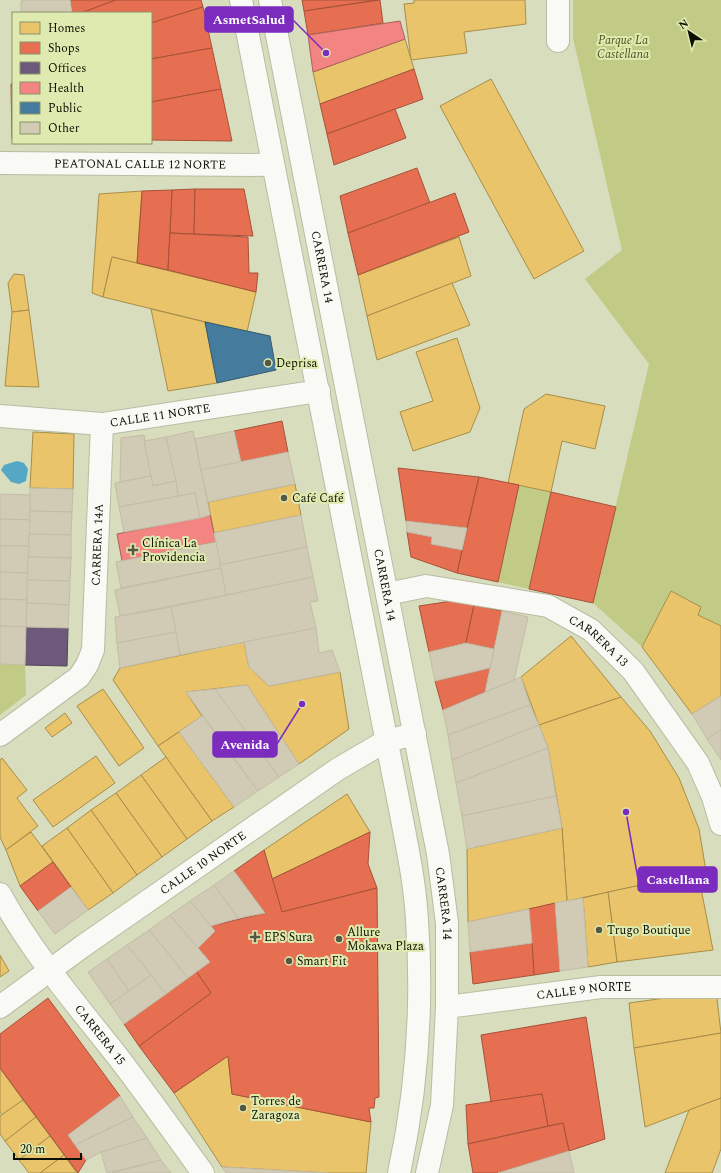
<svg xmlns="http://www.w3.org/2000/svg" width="721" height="1173" font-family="Spectral,serif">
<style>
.green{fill:#c1cb85}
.water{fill:#55a8c5}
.homes{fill:#e9c46a;stroke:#a78e4a}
.shops{fill:#e76f51;stroke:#a65239}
.offices{fill:#6d597a;stroke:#504355}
.health{fill:#f28482;stroke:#ad615b}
.public{fill:#457b9d;stroke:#345b6e}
.building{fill:#d1cab4;stroke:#c3bca7}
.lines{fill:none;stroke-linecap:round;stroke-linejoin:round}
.minor-casing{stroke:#b8bca4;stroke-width:24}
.major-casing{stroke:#b8bca4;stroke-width:24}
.minor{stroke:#f9faf5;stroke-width:22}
.major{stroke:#f9faf5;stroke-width:22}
.poi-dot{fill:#545742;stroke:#dfeab0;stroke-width:1.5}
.labels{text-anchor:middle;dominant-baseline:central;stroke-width:4;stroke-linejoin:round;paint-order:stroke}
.park-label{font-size:12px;font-style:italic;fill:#4b521d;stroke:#dfeab0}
.street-label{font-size:12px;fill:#0d0f00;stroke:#dfeab0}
.poi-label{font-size:12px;fill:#0d0f00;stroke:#dfeab0;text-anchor:start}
.leader{fill:none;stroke:#7b2cbf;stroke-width:1.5}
.callout-dot{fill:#7b2cbf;stroke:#dfeab0;stroke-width:1.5}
.callout{fill:#7b2cbf;stroke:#7b2cbf;stroke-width:1.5}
.callout-label{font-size:13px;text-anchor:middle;font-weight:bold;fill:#fff}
</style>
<rect width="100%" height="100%" fill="#d7ddbd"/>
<g class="green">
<polygon points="573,0 721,0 721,626 698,615 701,607 671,591 642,647 593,603 649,364 585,279 622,250 573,38"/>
<polygon points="519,485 551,492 529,589 498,582"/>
<polygon points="0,664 25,665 26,695 0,715"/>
</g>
<polygon class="water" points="17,461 24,463 28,469 26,481 19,484 11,482 1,470 4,465"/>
<g class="homes">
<polygon points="414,0 525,0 526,24 464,32 467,53 411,60 404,4 414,3"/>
<polygon points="405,39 414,69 320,104 313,72"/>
<polygon points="491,79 584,251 534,279 440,106"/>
<polygon points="142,191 137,263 112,257 103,297 92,293 99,194"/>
<polygon points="459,237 471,276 367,316 358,275"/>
<polygon points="112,257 256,292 247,332 103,297"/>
<polygon points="14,274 24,275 29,310 12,312 8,283"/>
<polygon points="452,283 470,325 377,360 367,316"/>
<polygon points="151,309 205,322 217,383 168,391"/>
<polygon points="29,310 39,387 5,386 12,312"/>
<polygon points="457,338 480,408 470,432 413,451 400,412 433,401 416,352"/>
<polygon points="546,394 605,406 595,449 562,441 551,492 508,483 524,409"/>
<polygon points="33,432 74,434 73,489 30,488"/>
<polygon points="295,484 301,515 214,533 208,502"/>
<polygon points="671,591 701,607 698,615 721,626 721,696 692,714 642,647"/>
<polygon points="571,636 621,697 539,725 521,677"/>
<polygon points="244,642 249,667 269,686 340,672 349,729 299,764 247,685 186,692 202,716 158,746 113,680 120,668"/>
<polygon points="103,689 144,748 119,766 77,706"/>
<polygon points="621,697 650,731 679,778 699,829 706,871 567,901 562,828 548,748 539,725"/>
<polygon points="65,713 72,723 52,737 45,728"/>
<polygon points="179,732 234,807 212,821 158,746"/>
<polygon points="96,756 115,783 53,827 33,800"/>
<polygon points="166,757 212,821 187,839 141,775"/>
<polygon points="2,758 27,790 17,798 38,826 6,850 0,837 0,760"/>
<polygon points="141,775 187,839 162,857 116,793"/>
<polygon points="116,793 162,857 137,875 91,810"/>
<polygon points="347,794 370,832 272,879 264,850"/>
<polygon points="91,810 137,875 113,893 67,828"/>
<polygon points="67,828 113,893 88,910 42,846"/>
<polygon points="562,828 567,901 468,922 467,849"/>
<polygon points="31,832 53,862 20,886 6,850"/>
<polygon points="698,873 713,950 617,962 608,892"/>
<polygon points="608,892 617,962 588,967 583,898"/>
<polygon points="0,955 9,971 0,977"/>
<polygon points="716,991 721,1033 634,1048 629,1003"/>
<polygon points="721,1033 721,1098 645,1127 634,1048"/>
<polygon points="228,1056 232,1094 371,1122 366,1173 328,1173 222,1167 174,1093"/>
<polygon points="0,1068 23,1100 2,1115 0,1112"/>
<polygon points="721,1098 721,1149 712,1173 665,1173 689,1110"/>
<polygon points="23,1100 36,1117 5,1141 0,1134 0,1116"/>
<polygon points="36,1117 50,1136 19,1160 5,1141"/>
<polygon points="50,1136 64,1155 40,1173 29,1173 19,1160"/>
<polygon points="64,1155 77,1173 40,1173"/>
</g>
<g class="shops">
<polygon points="70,0 116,0 81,13 72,13"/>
<polygon points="116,0 201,0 203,7 151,23 151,13 81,13"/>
<polygon points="302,0 377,0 304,11"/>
<polygon points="380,0 383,23 308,35 304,11"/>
<polygon points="203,7 212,48 151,59 151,23"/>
<polygon points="212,48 221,89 151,102 151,59"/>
<polygon points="414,69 423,99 327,134 320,104"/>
<polygon points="13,83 13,139 12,139 11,84"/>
<polygon points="221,89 232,141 151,140 151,102"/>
<polygon points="395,109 406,138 334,165 327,134"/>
<polygon points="417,168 430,203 348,233 340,196"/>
<polygon points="195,189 194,234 170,233 172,190"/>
<polygon points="195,189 244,189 253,236 194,234"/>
<polygon points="172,190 168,270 137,263 142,191"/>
<polygon points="455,193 469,232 358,275 348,233"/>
<polygon points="170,233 248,237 249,273 258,273 256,292 168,270"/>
<polygon points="282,421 288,452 241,462 234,431"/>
<polygon points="398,468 479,477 467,528 406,521"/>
<polygon points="479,477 519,485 498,582 457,573"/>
<polygon points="551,492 616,507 593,603 529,589"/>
<polygon points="407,532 432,537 431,544 462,550 457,573 411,557"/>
<polygon points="452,601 474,605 466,643 429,652 419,606"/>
<polygon points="474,605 502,611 494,649 466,643"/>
<polygon points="490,668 485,692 443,710 435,681"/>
<polygon points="370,832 368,864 377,888 282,912 272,879"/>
<polygon points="264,850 282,912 377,888 379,1097 375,1098 374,1108 369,1108 371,1122 232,1094 228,1056 174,1093 139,1046 211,993 196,971 210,962 198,948 215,931 211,926 265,913 234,871"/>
<polygon points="53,862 71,887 38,911 20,886"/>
<polygon points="555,903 560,971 534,975 529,909"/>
<polygon points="532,943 534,975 473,984 470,952"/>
<polygon points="196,971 211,993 139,1046 124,1024"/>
<polygon points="48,998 120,1096 68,1135 86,1160 78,1173 0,1068 0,1034"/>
<polygon points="586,1017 605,1139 569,1151 563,1123 548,1126 542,1094 491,1102 481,1035"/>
<polygon points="542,1094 548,1126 468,1144 466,1105"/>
<polygon points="563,1123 569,1151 498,1173 473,1173 468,1144"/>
</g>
<polygon class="offices" points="26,627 68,628 67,666 25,665"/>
<g class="health">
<polygon points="400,21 405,39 313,72 308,35"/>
<polygon points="210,515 216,542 122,561 117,534"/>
</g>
<polygon class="public" points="205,322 270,336 276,370 217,383"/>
<g class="building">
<polygon points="26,0 70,0 72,13 21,13 21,1"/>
<polygon points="193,431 210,515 200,518 195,493 178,496 166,437"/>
<polygon points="234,431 241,462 201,470 195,439"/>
<polygon points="144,435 151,476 120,482 121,438"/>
<polygon points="166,437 176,481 153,486 144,441"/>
<polygon points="288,452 295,484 208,502 201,470"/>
<polygon points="151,476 153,486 176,481 178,496 119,507 115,483"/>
<polygon points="30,488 73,489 72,512 30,511"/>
<polygon points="195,493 200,518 124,532 119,507"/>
<polygon points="0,494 30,495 30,520 0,519"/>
<polygon points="30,511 72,512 71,535 29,534"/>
<polygon points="301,515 307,547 220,565 214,533"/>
<polygon points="0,519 30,520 29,546 0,546"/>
<polygon points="406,521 467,528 462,550 431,544 432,537 407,532"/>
<polygon points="29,534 71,535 71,558 28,557"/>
<polygon points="216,542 221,568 121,588 116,562"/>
<polygon points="0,546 29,546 28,573 0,572"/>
<polygon points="307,547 313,577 226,595 220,565"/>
<polygon points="28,557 71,558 70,581 27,580"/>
<polygon points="221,568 226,595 120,616 115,590"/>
<polygon points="0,572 28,573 27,600 0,599"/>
<polygon points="313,577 318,601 310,602 316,628 180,655 171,607"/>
<polygon points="27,580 70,581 69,605 27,603"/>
<polygon points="0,599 27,600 26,627 0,626"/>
<polygon points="27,603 69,605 68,628 26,627"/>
<polygon points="171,607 176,632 117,643 115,617"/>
<polygon points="502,611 528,617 514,680 485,692"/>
<polygon points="0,626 26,627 25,665 0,664"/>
<polygon points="316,628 319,653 332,650 340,672 269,686 249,667 244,642"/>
<polygon points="176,632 180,655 120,668 117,643"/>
<polygon points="466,643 494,649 490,668 435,681 429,652"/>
<polygon points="521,677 530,705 448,735 443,710"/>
<polygon points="247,685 299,764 279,777 215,689"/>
<polygon points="215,689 279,777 258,791 186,692"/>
<polygon points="721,696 721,730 707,739 692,714"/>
<polygon points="530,705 539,725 452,760 448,735"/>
<polygon points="202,716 258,791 234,807 179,732"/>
<polygon points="539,725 548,748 456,783 452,760"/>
<polygon points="721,730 721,760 707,739"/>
<polygon points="548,748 556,796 462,816 456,783"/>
<polygon points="556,796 562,828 467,849 462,816"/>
<polygon points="234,871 265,913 238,918 214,885"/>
<polygon points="214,885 238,918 211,926 190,901"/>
<polygon points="71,887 88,910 55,934 38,911"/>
<polygon points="583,898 588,967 560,971 555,903"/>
<polygon points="190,901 215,931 198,948 170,915"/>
<polygon points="529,909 532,943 470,952 468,922"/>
<polygon points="170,915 210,962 188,978 149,930"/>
<polygon points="149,930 188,978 166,994 127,945"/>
<polygon points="127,945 151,975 129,991 107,959"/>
<polygon points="107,959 129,991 110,1004 88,972"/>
<polygon points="151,975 166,994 124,1024 110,1004"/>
<polygon points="120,1096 133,1117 75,1145 68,1135"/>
<polygon points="133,1117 147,1138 101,1152 86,1160 75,1145"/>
<polygon points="147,1138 161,1160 107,1173 101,1152"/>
<polygon points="569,1151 574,1173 498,1173"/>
<polygon points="161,1160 171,1173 112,1173"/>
<polygon points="222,1167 328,1173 226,1173"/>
</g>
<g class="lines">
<defs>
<g id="minor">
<polyline points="558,41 558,0"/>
<path id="s1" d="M0 163 273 165"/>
<path id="s2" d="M0 416 102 424 319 391"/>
<path id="s3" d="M387 594 426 586 548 606 591 630 633 671 698 763 713 797 721 824"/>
<path id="s4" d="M0 735 79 677 87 665 93 650 102 424"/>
<path id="s5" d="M0 894C32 953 77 1005 118 1057 147 1095 175 1134 203 1173"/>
<path id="s6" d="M0 1007 83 946 338 769 386 741 415 734"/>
<path id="s7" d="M447 1007 601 987H721"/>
</g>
<g id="major">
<path d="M241 0 400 809C407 846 415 883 417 920 423 1005 417 1090 399 1173"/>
<path id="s8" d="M270 0 438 854 447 923V1007L442 1105 427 1173"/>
</g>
</defs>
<use href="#minor" class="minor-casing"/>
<use href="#major" class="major-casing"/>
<use href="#minor" class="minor"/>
<use href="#major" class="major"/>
</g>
<g class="poi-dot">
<circle cx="268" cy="363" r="4"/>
<circle cx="284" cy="498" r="4"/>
<path d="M131 544h4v4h4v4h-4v4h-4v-4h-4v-4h4z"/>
<circle cx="599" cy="930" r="4"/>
<path d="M253 931h4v4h4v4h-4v4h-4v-4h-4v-4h4z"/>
<circle cx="339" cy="939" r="4"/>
<circle cx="289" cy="961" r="4"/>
<circle cx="243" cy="1108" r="4"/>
</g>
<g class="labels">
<g class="park-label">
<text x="623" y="40">Parque La<tspan x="623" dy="14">Castellana</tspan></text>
</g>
<g class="street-label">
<text stroke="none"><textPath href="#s1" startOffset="140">PEATONAL CALLE 12 NORTE</textPath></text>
<text stroke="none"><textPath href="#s8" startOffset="272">CARRERA 14</textPath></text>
<text stroke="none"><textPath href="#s2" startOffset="161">CALLE 11 NORTE</textPath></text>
<text stroke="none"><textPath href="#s4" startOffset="234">CARRERA 14A</textPath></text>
<text stroke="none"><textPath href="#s8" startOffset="596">CARRERA 14</textPath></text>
<text stroke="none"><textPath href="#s3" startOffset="225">CARRERA 13</textPath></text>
<text stroke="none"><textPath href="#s6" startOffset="249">CALLE 10 NORTE</textPath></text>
<text stroke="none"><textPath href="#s8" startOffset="920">CARRERA 14</textPath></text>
<text stroke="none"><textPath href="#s7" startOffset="138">CALLE 9 NORTE</textPath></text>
<text stroke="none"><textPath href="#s5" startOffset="173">CARRERA 15</textPath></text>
</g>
<g class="poi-label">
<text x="276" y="363">Deprisa</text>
<text x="292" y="498">Café Café</text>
<text x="142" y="543">Clínica La<tspan x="142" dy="14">Providencia</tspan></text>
<text x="607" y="930">Trugo Boutique</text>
<text x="347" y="932">Allure<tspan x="347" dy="14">Mokawa Plaza</tspan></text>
<text x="264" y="937">EPS Sura</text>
<text x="297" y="961">Smart Fit</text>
<text x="251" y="1101">Torres de<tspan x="251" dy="14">Zaragoza</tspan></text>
</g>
</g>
<path class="leader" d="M326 53L293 20M302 704L277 744M626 812L638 879"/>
<g class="callout-dot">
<circle cx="326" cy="53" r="4"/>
<circle cx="302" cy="704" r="4"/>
<circle cx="626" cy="812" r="4"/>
</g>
<g class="callout">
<rect x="205" y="7" width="88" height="25" rx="4"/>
<rect x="213" y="732" width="64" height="25" rx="4"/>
<rect x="638" y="867" width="79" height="25" rx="4"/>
</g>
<g class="callout-label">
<text x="249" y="24">AsmetSalud</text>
<text x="245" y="749">Avenida</text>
<text x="678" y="884">Castellana</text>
</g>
<rect x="12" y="12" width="140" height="132" fill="#dfeab0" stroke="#8b926a"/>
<rect x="20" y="22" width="20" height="12" fill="#e9c46a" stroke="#8b926a"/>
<text x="48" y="32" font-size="12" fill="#0d0f00">Homes</text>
<rect x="20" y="42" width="20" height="12" fill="#e76f51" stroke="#8b926a"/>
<text x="48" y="52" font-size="12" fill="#0d0f00">Shops</text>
<rect x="20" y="62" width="20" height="12" fill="#6d597a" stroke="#8b926a"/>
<text x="48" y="72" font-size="12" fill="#0d0f00">Offices</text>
<rect x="20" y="82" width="20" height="12" fill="#f28482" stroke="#8b926a"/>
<text x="48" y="92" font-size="12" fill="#0d0f00">Health</text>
<rect x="20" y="102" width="20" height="12" fill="#457b9d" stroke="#8b926a"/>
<text x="48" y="112" font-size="12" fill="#0d0f00">Public</text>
<rect x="20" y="122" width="20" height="12" fill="#d1cab4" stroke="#8b926a"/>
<text x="48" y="132" font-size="12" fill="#0d0f00">Other</text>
<g transform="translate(689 32) rotate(325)" stroke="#dfeab0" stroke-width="3" paint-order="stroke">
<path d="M0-3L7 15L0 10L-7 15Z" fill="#0d0f00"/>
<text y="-6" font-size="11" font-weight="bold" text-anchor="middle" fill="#0d0f00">N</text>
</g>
<path d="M14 1153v6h67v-6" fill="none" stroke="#0d0f00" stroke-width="2"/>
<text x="20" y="1153" font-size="12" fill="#0d0f00" stroke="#dfeab0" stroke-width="3" paint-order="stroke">20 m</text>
</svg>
